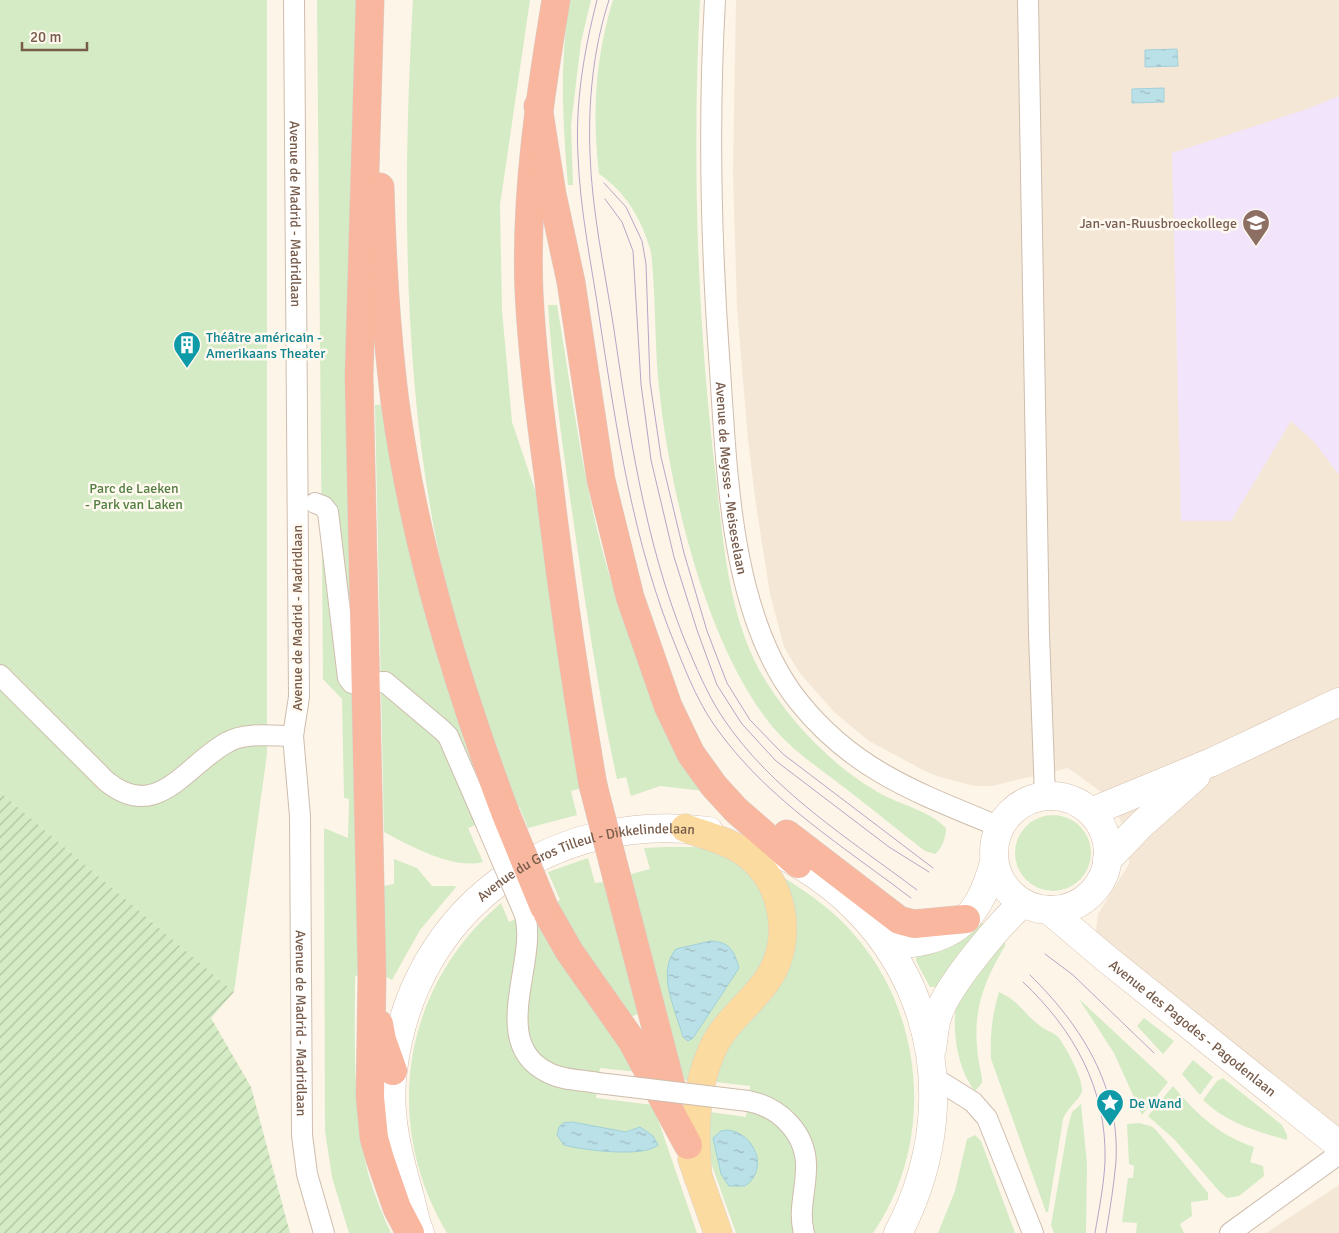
<svg xmlns="http://www.w3.org/2000/svg" width="1339" height="1233" font-family="Signika,sans-serif">
<style>
.residential{fill:#f5e7d6}
.education{fill:#f2e4fa}
.green{fill:#d4ebc5}
.garden{fill:url(#garden-furrows)}
.water{fill:url(#water-ripples);stroke:#a1d0da}
.lines{fill:none;stroke-linecap:round;stroke-linejoin:round}
.street-casing{stroke:#cfbdad;stroke-width:22}
.secondary-casing{stroke:#d5bfad;stroke-width:29}
.primary-casing{stroke:#d9d1cd;stroke-width:29}
.highway-casing{stroke:#d9d1cd;stroke-width:29}
.street{stroke:#fff;stroke-width:20}
.secondary{stroke:#fff;stroke-width:28}
.primary{stroke:#fcdba0;stroke-width:28}
.highway{stroke:#f8b79e;stroke-width:28}
.tram{stroke:#b8a5c8;stroke-width:1}
.street-bridge-casing{stroke:#cfbdad;stroke-width:22;stroke-linecap:butt}
.highway-bridge-casing{stroke:#d9d1cd;stroke-width:29;stroke-linecap:butt}
.street-bridge{stroke:#fff;stroke-width:20}
.highway-bridge{stroke:#f8b79e;stroke-width:28}
.labels{text-anchor:middle;dominant-baseline:central;stroke-width:5;stroke-linejoin:round;paint-order:stroke}
.street-label{font-size:14px;fill:#785c4b;stroke:#fff9ef}
.education-label{font-size:14px;fill:#785e54;stroke:#fff9ef;text-anchor:end}
.culture-label{font-size:14px;fill:#0d838f;stroke:#fff9ef;text-anchor:start}
.park-label{font-size:14px;fill:#537e42;stroke:#fff9ef}
</style>
<defs>
<pattern id="garden-furrows" width="10" height="10" patternUnits="userSpaceOnUse" patternTransform="scale(1.25)"><rect width="10" height="10" fill="#d4ebc5"/><path d="M-1 1l2-2M0 10L10 0M9 11l2-2" fill="none" stroke="#b1c2a2"/></pattern>
<pattern id="water-ripples" width="26" height="14" patternUnits="userSpaceOnUse" patternTransform="scale(1.25)"><rect width="26" height="14" fill="#bbe1e8"/><path d="M2 4q2-2 4 0t4 0M15 11q2-2 4 0t4 0" fill="none" stroke="#9dbabe"/></pattern>
</defs>
<rect width="100%" height="100%" fill="#fdf5e8"/>
<g class="residential">
<polygon points="736,0 1339,0 1339,1130 1104,946 1096,931 1098,914 1129,864 1127,836 1111,799 1068,768 992,786 975,786 939,777 921,769 869,741 834,712 799,672 784,647 770,594 756,505 748,439 737,308 733,172"/>
<polygon points="1339,1185 1339,1233 1266,1233"/>
</g>
<polygon class="education" points="1339,96 1339,475 1315,443 1291,421 1231,521 1181,521 1172,153 1310,108"/>
<g class="green">
<polygon points="0,0 267,0 267,754 234,992 0,792"/>
<path d="M317 0H363L361 975 355 976C355 1030 353 1085 361 1138 365 1171 377 1203 391 1233H349L332 1177 325 1131 324 828 348 838 349 799 344 798 342 699 323 679Z"/>
<path d="M413 0H530L500 205 502 310 512 422 536 493 556 641 582 788 571 791 577 815 528 828 519 806 512 809C485 720 454 630 436 539 402 367 403 175 413 0Z"/>
<path d="M570 0H591L581 42 571 125 573 185H568C563 123 559 62 570 0Z"/>
<path d="M613 0H700C692 159 697 320 716 478 724 550 730 632 773 692 800 732 841 773 885 796 905 806 929 811 946 828 946 837 942 849 935 854L925 851C898 830 872 809 845 788 822 770 797 754 778 733 704 650 665 474 657 365 655 327 655 289 651 252 642 220 626 192 599 174 592 113 595 59 613 0Z"/>
<path d="M548 305H557C573 398 584 494 612 584 634 657 669 724 704 791L660 786 631 796 626 777 617 779C599 697 587 615 575 532 564 456 553 381 548 305Z"/>
<path d="M388 404 448 686 466 746 492 818 468 828 483 862C454 870 410 846 384 832L375 405Z"/>
<circle cx="1053" cy="853" r="38"/>
<polygon points="665,847 694,847 722,851 737,861 766,893 773,946 690,1083 684,1079 628,875 650,869 644,848"/>
<polygon points="588,858 595,883 603,882 626,955 638,1014 630,1017 549,905 560,900 548,872"/>
<polygon points="394,859 417,868 432,886 455,886 456,887 420,930 392,980 385,976 384,886 394,884"/>
<path d="M781 876C809 893 836 912 857 938 926 1019 934 1145 873 1233H736L710 1160 703 1111 746 1117 750 1086 707 1081 710 1073 790 963C802 932 790 906 781 876Z"/>
<path d="M501 903 509 922 533 912 637 1072 600 1068 596 1098 653 1105 697 1233H447C381 1122 402 987 501 903Z"/>
<polygon points="976,918 985,926 937,987 930,987 916,961 916,953"/>
<path d="M1002 937 1005 943V946C977 992 970 1025 982 1078V1083L975 1091C958 1070 952 1032 956 1006Z"/>
<path d="M999 992C1021 1002 1024 1015 1043 1028 1048 1031 1055 1033 1059 1038 1066 1048 1083 1078 1082 1091 1081 1098 1067 1108 1063 1119L1048 1212H1046L991 1059C990 1035 992 1015 999 992Z"/>
<polygon points="1079,999 1168,1082 1142,1115 1114,1053"/>
<polygon points="1144,1018 1174,1041 1163,1054 1137,1026"/>
<polygon points="1193,1060 1213,1077 1200,1095 1182,1074"/>
<path d="M1223 1078 1282 1125 1287 1135V1140C1255 1131 1227 1123 1203 1100L1217 1081Z"/>
<path d="M1173 1086C1197 1114 1218 1135 1254 1147L1250 1162 1263 1166 1264 1176 1239 1196 1227 1198 1219 1191 1174 1139 1148 1116Z"/>
<polygon points="1081,1104 1087,1164 1086,1233 1054,1233 1051,1225 1068,1127 1072,1112"/>
<polygon points="1139,1123 1151,1126 1156,1130 1208,1193 1208,1200 1191,1202 1192,1216 1180,1224 1184,1233 1136,1233 1137,1223 1122,1222 1128,1178 1133,1178 1134,1166 1129,1164 1127,1124"/>
<polygon points="975,1135 981,1141 1015,1233 938,1233 955,1191 967,1139"/>
</g>
<polygon class="garden" points="0,792 234,992 211,1018 251,1087 290,1233 0,1233"/>
<g class="water">
<polygon points="1177,49 1178,66 1145,67 1145,50"/>
<polygon points="1164,88 1164,102 1132,103 1132,89"/>
<path d="M711 941C730 942 734 951 739 968L693 1038 688 1041 683 1037C676 1011 656 972 676 949Z"/>
<path d="M572 1122 626 1132 640 1127 653 1136 658 1145C644 1158 582 1150 564 1145L557 1135 559 1127 563 1123Z"/>
<path d="M727 1130C754 1132 770 1169 745 1186H729L721 1174 713 1138 721 1131Z"/>
</g>
<g class="lines">
<defs>
<g id="street">
<path id="s1" d="M294 0 299 697 293 736 300 816 302 1135 307 1174 324 1233"/>
<path id="s2" d="M715 0C708 123 711 247 720 370 727 474 731 618 799 702 855 772 921 794 1000 827"/>
<polyline points="1028,0 1039,634 1045,796"/>
<polyline points="315,503 323,506 328,512 348,678 352,683 385,682 442,730 448,736 485,821"/>
<path d="M0 675 106 781C158 824 187 763 228 742 245 732 273 736 293 736"/>
<path d="M525 915C538 962 487 1044 549 1073 562 1080 583 1080 598 1083"/>
<polyline points="933,1077 973,1102 987,1118 1033,1233"/>
<path d="M748 1101C780 1107 807 1134 806 1168 806 1191 798 1210 804 1233"/>
<polyline points="1230,1233 1339,1154"/>
</g>
<g id="secondary">
<circle cx="1051" cy="853" r="57"/>
<polyline points="1091,812 1212,762 1339,702"/>
<path d="M776 852C924 924 974 1089 898 1233"/>
<polyline points="1107,860 1142,824 1196,776"/>
<path id="s3" d="M1049 910 1108 960 1339 1145"/>
<path d="M887 945C950 943 978 924 994 862"/>
<path d="M932 1049C934 1038 934 1027 937 1018 945 988 1000 923 1023 903"/>
<path id="s4" d="M420 1233C415 1221 413 1209 410 1197 398 1155 387 1114 393 1070 413 908 551 810 709 831"/>
</g>
<g id="primary">
<path d="M685 828C706 836 730 841 748 855 784 883 794 940 768 979 751 1004 725 1021 712 1050 694 1091 694 1133 698 1177"/>
<polyline points="692,1159 718,1233"/>
</g>
<g id="highway">
<polyline points="370,0 359,376 372,976 370,1097 374,1138 380,1159 397,1208 410,1233"/>
<path d="M556 0C540 96 525 194 529 292 532 353 540 414 548 474 560 579 575 682 593 785"/>
<polyline points="538,106 552,194 571,282 601,480 630,597 668,706 691,754 714,786 736,810 798,864"/>
<path d="M380 187C382 259 386 331 395 402 414 543 456 680 505 812"/>
<polyline points="787,834 899,920 914,924 966,919"/>
<polyline points="617,878 673,1093"/>
<polyline points="544,907 569,951 632,1041 688,1145"/>
<polyline points="379,1024 382,1040 393,1071"/>
</g>
</defs>
<use href="#street" class="street-casing"/>
<use href="#secondary" class="secondary-casing"/>
<use href="#primary" class="primary-casing"/>
<use href="#highway" class="highway-casing"/>
<use href="#street" class="street"/>
<use href="#secondary" class="secondary"/>
<use href="#primary" class="primary"/>
<use href="#highway" class="highway"/>
<g class="tram">
<path d="M597 0C584 51 575 103 578 156 580 211 592 267 600 322 617 432 633 543 676 647 688 677 700 707 720 733 770 801 844 847 911 898"/>
<path d="M609 0C593 49 588 103 590 154 592 211 604 267 613 323 629 431 644 539 685 641 696 667 707 694 723 718 772 791 848 838 917 890"/>
<polyline points="604,183 626,207 642,241 646,264 650,382 661,457 684,553 707,631 727,683 750,720 783,754 933,868"/>
<polyline points="605,199 622,222 633,251 641,384 651,460 674,557 697,630 717,685 742,724 776,761 889,847 929,872"/>
<polyline points="1045,954 1073,975 1154,1053"/>
<path d="M1030 975C1081 1025 1120 1086 1116 1161 1114 1185 1110 1209 1106 1233"/>
<path d="M1023 982C1074 1030 1107 1089 1105 1161 1104 1185 1099 1209 1095 1233"/>
</g>
<defs>
<g id="street-bridge">
<polyline points="485,821 525,915"/>
<polyline points="598,1083 748,1101"/>
</g>
<g id="highway-bridge">
<polyline points="593,785 617,878"/>
<polyline points="505,812 544,907"/>
</g>
</defs>
<use href="#street-bridge" class="street-bridge-casing"/>
<use href="#highway-bridge" class="highway-bridge-casing"/>
<use href="#street-bridge" class="street-bridge"/>
<use href="#highway-bridge" class="highway-bridge"/>
</g>
<defs>
<symbol id="school-pin" viewBox="-11 -11 22 30"><path d="M0 17L-7.5 6A9.5 9.5 0 1 1 7.5 6Z" fill="#8d6e63" stroke="#fff9ef"/><path d="M0-5L7-2L0 1L-7-2ZM-4 1L0 2.5L4 1V4Q0 6-4 4Z" fill="#fff"/></symbol>
<symbol id="building-pin" viewBox="-11 -11 22 30"><path d="M0 17L-7.5 6A9.5 9.5 0 1 1 7.5 6Z" fill="#0f9aa8" stroke="#fff9ef"/><path d="M-4-6H4V6H1V3H-1V6H-4ZM-2.5-4.3h1.7v1.8h-1.7ZM.8-4.3h1.7v1.8H.8ZM-2.5-1h1.7V.8h-1.7ZM.8-1h1.7V.8H.8Z" fill="#fff"/></symbol>
<symbol id="sight-pin" viewBox="-11 -11 22 30"><path d="M0 17L-7.5 6A9.5 9.5 0 1 1 7.5 6Z" fill="#0f9aa8" stroke="#fff9ef"/><path d="M0-6L1.8-2.2L6-1.7L2.9 1.2L3.7 5.4L0 3.3L-3.7 5.4L-2.9 1.2L-6-1.7L-1.8-2.2Z" fill="#fff"/></symbol>
</defs>
<g fill-rule="evenodd">
<use href="#school-pin" x="1240" y="207" width="32" height="43"/>
<use href="#building-pin" x="171" y="329" width="32" height="43"/>
<use href="#sight-pin" x="1094" y="1087" width="32" height="43"/>
</g>
<g class="labels">
<g class="street-label">
<text stroke="none"><textPath href="#s1" startOffset="214">Avenue de Madrid - Madridlaan</textPath></text>
<text stroke="none"><textPath href="#s2" startOffset="479">Avenue de Meysse - Meiseselaan</textPath></text>
<text transform="translate(297 618) rotate(-90)">Avenue de Madrid - Madridlaan</text>
<text stroke="none"><textPath href="#s4" startOffset="479">Avenue du Gros Tilleul - Dikkelindelaan</textPath></text>
<text stroke="none"><textPath href="#s1" startOffset="1024">Avenue de Madrid - Madridlaan</textPath></text>
<text stroke="none"><textPath href="#s3" startOffset="186">Avenue des Pagodes - Pagodenlaan</textPath></text>
</g>
<g class="education-label">
<text x="1237" y="223">Jan-van-Ruusbroeckollege</text>
</g>
<g class="culture-label">
<text x="206" y="337">Théâtre américain -<tspan x="206" dy="16">Amerikaans Theater</tspan></text>
<text x="1129" y="1103">De Wand</text>
</g>
<g class="park-label">
<text x="134" y="488">Parc de Laeken<tspan x="134" dy="16">- Park van Laken</tspan></text>
</g>
</g>
<path d="M22 42v8h65v-8" fill="none" stroke="#785c4b" stroke-width="2.5"/>
<text x="30" y="42" font-size="15" fill="#785c4b" stroke="#fff9ef" stroke-width="4" paint-order="stroke">20 m</text>
</svg>
